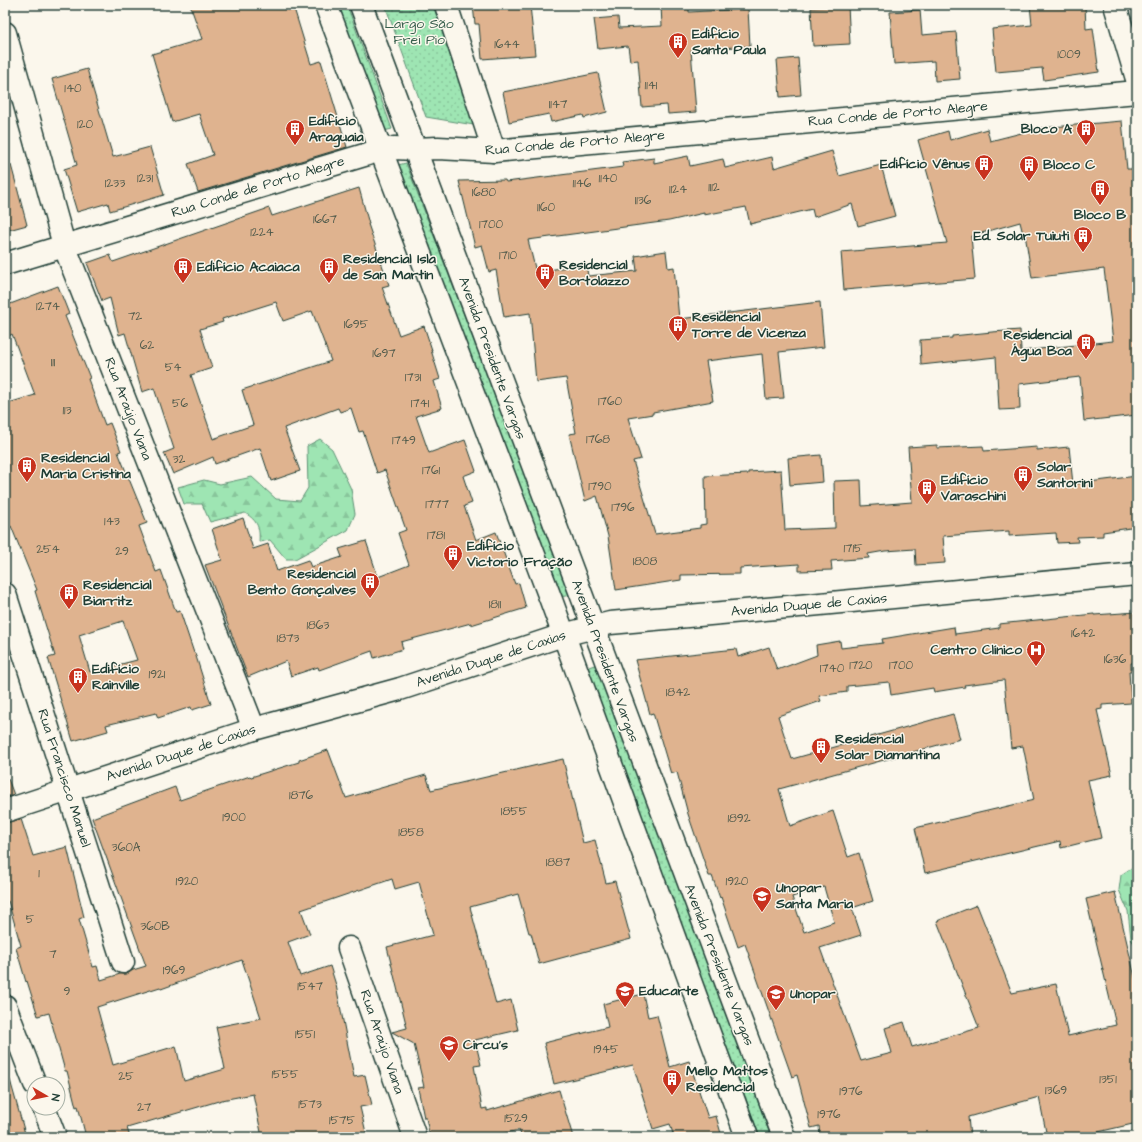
<svg xmlns="http://www.w3.org/2000/svg" width="1142" height="1142" font-family="'Architects Daughter',sans-serif">
<style>
.grass{fill:url(#grass-dots);stroke:#5e9174}
.forest{fill:url(#forest-firs);stroke:#5e9174}
.building{fill:#dfb38f;stroke:#1f3d34;fill-rule:evenodd}
.lines{fill:none;stroke-linecap:round;stroke-linejoin:round}
.street-casing{stroke:#1f3d34;stroke-width:25}
.secondary-casing{stroke:#1f3d34;stroke-width:25}
.street{stroke:#fbf7ec;stroke-width:22}
.secondary{stroke:#fbf7ec;stroke-width:22}
.labels{text-anchor:middle;dominant-baseline:central;stroke-width:3;stroke-linejoin:round;paint-order:stroke}
.number-label{font-size:12px;fill:#4f5a4b}
.park-label{font-size:14px;fill:#385f4d;stroke:#fbf7ec}
.poi-label{font-size:14px;font-weight:bold;fill:#1f3d34;stroke:#fbf7ec;text-anchor:start}
.street-label{font-size:14px;fill:#1f3d34;stroke:#fbf7ec}
</style>
<defs>
<pattern id="grass-dots" width="8" height="8" patternUnits="userSpaceOnUse"><rect width="8" height="8" fill="#9ee5b3"/><path d="M2 2h.1M6 6h.1" fill="none" stroke="#88c59b" stroke-width="1.8" stroke-linecap="round"/></pattern>
<pattern id="forest-firs" width="22" height="20" patternUnits="userSpaceOnUse"><rect width="22" height="20" fill="#9ee5b3"/><path d="M5 1l3.5 6h-7zM16 11l3.5 6h-7z" fill="#88c59b"/></pattern>
</defs>
<rect width="100%" height="100%" fill="#fbf7ec"/>
<filter id="ink" filterUnits="userSpaceOnUse"><feTurbulence type="fractalNoise" baseFrequency=".025" numOctaves="2"/><feDisplacementMap in="SourceGraphic" scale="8" xChannelSelector="R" yChannelSelector="G"/><feConvolveMatrix kernelMatrix="1 2 1 2 8 2 1 2 1" color-interpolation-filters="sRGB"/></filter>
<g filter="url(#ink)">
<g class="grass">
<polygon points="338,5 347,5 392,129 384,131"/>
<polygon points="385,5 433,5 474,125 426,117"/>
<polygon points="406,163 571,595 560,597 398,165"/>
<polygon points="597,664 771,1137 760,1137 586,668"/>
</g>
<g class="forest">
<path d="M320 439 332 449 351 489 355 514 348 530 295 559H286L270 540 259 542C260 528 258 521 245 513L210 522 202 504H184L178 487 204 480 220 484 252 477 276 499 300 501 308 488 307 446Z"/>
<polygon points="1137,866 1137,948 1131,939 1128,911 1119,890 1121,875 1133,867"/>
</g>
<g class="building">
<polygon points="190,5 293,5 311,64 321,61 347,147 198,192 188,164 213,155 199,114 172,122 152,54 202,39"/>
<polygon points="473,5 530,5 535,55 482,59 479,24 475,24"/>
<polygon points="661,5 689,5 689,12 748,9 750,46 691,50 696,112 668,114 667,105 642,107 638,60 630,61 628,46 598,49 594,19 618,17 619,28 662,26"/>
<polygon points="1030,5 1085,5 1086,29 1093,28 1099,72 1044,80 1042,68 996,72 992,29 1032,25"/>
<polygon points="848,6 850,44 813,46 811,8"/>
<polygon points="920,10 922,35 956,32 960,79 935,81 934,61 894,64 890,12"/>
<polygon points="798,58 801,95 780,97 777,60"/>
<polygon points="87,69 113,157 150,147 164,195 110,211 108,203 77,212 64,169 77,165 52,79"/>
<polygon points="598,73 607,112 584,118 583,115 551,122 549,114 509,122 503,92"/>
<polygon points="1122,121 1127,169 1133,169 1137,194 1137,415 1084,421 1080,377 1019,384 1020,409 999,410 996,357 921,365 920,340 952,338 952,336 992,332 1020,330 1021,351 1113,341 1104,269 1032,278 1025,234 1023,234 1020,222 971,236 975,279 844,290 841,252 947,243 918,140 948,131 950,140 987,129 990,141 1041,128"/>
<polygon points="832,151 839,176 881,165 895,216 858,226 852,204 814,217 812,209 750,224 746,207 704,215 704,213 669,221 528,240 536,272 586,264 588,276 637,271 635,256 666,251 668,268 674,267 679,319 820,302 824,347 779,352 784,398 766,399 762,354 706,361 713,401 653,412 653,414 628,418 641,459 633,461 655,534 700,528 700,525 706,524 705,476 748,474 748,472 781,470 785,530 835,528 834,481 861,480 862,506 912,502 908,447 937,445 937,448 983,446 984,451 1037,447 1037,450 1069,447 1073,484 1137,476 1137,527 1103,532 1103,536 1077,537 1078,542 1057,543 1056,533 1009,536 1009,531 943,536 945,563 916,565 915,549 885,551 868,554 869,558 831,561 832,570 799,571 799,564 740,568 740,574 681,575 681,580 616,590 608,536 597,496 585,501 569,434 576,433 566,378 536,382 530,313 504,317 496,270 489,272 482,245 475,247 459,181 505,180 506,182 623,167 622,162 654,158 654,163 688,156 690,166 723,159 725,168 772,157 774,168"/>
<polygon points="5,165 11,165 27,225 5,231"/>
<path d="M359 188 369 224H368L389 285 382 287 399 335 424 326 432 350H431L440 379 434 381 442 408 416 416 429 453 465 440 476 471 463 476 472 503 464 506 476 540 496 532 515 584 519 583 526 608 471 625V623L401 642 403 649 374 658 372 651 319 670 318 667 291 676 286 661 248 677 205 565 222 560 212 529 243 518 253 549 268 544 277 571 308 560 311 567 342 557 339 549 366 541 378 577 409 565 398 533 406 530 385 470 377 473 363 431 359 432 351 408 340 412 338 408 284 428 300 471 271 481 260 448 215 464 213 457 173 474 164 453 174 449 154 388 142 392 125 333 119 335 110 298 102 301 87 263 110 255 113 262 269 208 272 216ZM276 302 283 321 312 311 331 361 242 390 253 425 213 439 191 375 212 368 200 329 223 322 222 319Z"/>
<path d="M58 286 69 314 65 316 90 378 88 379 105 425 110 423 121 451 118 452 147 523 139 526 156 572 161 570 176 612 180 611 194 653H195L211 704 192 710 191 707 158 718 156 713 106 725 108 731 73 741 48 658 55 656 35 591 37 590 11 526 5 528V404L35 395 12 334 9 336 5 327V306ZM123 621 137 660 90 672 79 635Z"/>
<polygon points="821,455 823,482 790,485 788,458"/>
<path d="M1137 612V663H1131V671H1129L1131 703 1102 705V709L1097 710 1112 775 1088 780 1101 838 1061 848 1060 841 925 873 915 828 1034 800 1023 746 1011 748 1004 680 964 685 965 687 934 692 933 688 891 695 889 682 847 686V692L819 696 821 701 778 716 792 759 953 714 960 739 779 789 790 826 833 811 848 857 859 853 873 901 852 908 861 935 820 948 861 1061 892 1053 885 1028 904 1022 912 1047 979 1028 937 921 977 905 1012 993 1056 984 1068 1036 1116 1025 1086 899 1115 892 1137 986V1123L1085 1135V1137H1047L1039 1097 968 1117 970 1137H820L819 1126 811 1128 797 1075 792 1077 745 944 738 947 721 897 720 898 712 876H709L688 814 677 772 671 774 653 713 650 714 635 660 736 649 738 657 769 647 777 670 817 655 816 645 840 641 841 648 883 643 882 639 954 627 955 634 999 628V624L1094 614V615ZM824 887 834 922 804 932 792 897Z"/>
<path d="M328 750 346 798 426 775 431 790 563 759 583 843 595 840 606 883 615 881 631 939 539 964 531 933H529L518 894 470 907 496 1004 511 1000 518 1030 475 1040 481 1065 474 1066 482 1109 487 1108V1111L559 1090 573 1137H522L519 1130 488 1137H430L426 1118H424L418 1088 424 1087 414 1044 392 1032 407 1028 387 947 433 935 419 882 395 889 392 879 301 910 310 934 288 942 300 976 330 966 336 985 354 1077 365 1075 372 1105 360 1107 367 1137H262L253 1094 222 1100 127 1128 130 1137H86L78 1106 76 1107 67 1071H65L49 1013 38 1016 27 981 26 982 16 948 21 946 8 901 5 902V823L21 819 33 856 67 847 84 917 79 919 93 967 97 966 101 980 120 974H127L133 970 146 966 92 818 175 787 180 800 250 776 251 777 299 762V760ZM242 960 261 1018 216 1027 225 1069 184 1081 176 1046 113 1065 97 1007 160 987 161 989Z"/>
<polygon points="8,779 14,795 5,798 5,780"/>
<polygon points="643,994 648,1017 657,1015 670,1067 689,1061 708,1118 716,1116 722,1137 674,1137 670,1124 653,1129 633,1065 554,1084 544,1043 608,1027 603,1004"/>
<polygon points="5,1080 10,1080 26,1137 5,1137"/>
</g>
<g class="lines">
<defs>
<g id="street">
<polyline points="446,5 494,151"/>
<polyline points="1115,5 1137,79"/>
<polyline points="5,33 64,245 254,729"/>
<polyline points="5,264 381,150 394,148 415,149 438,148 494,151 1137,92"/>
<polyline points="5,594 123,962"/>
<polyline points="349,948 415,1137"/>
<polyline points="5,1006 35,1084"/>
<polyline points="44,1108 55,1137"/>
</g>
<g id="secondary">
<polyline points="326,5 551,600 747,1137"/>
<polyline points="361,5 784,1137"/>
<polyline points="5,811 254,729 400,689 563,635 610,623 799,606 1137,574"/>
</g>
</defs>
<use href="#street" class="street-casing"/>
<use href="#secondary" class="secondary-casing"/>
<use href="#street" class="street"/>
<use href="#secondary" class="secondary"/>
</g>
</g>
<defs>
<symbol id="building-pin" viewBox="-11 -11 22 30"><path d="M0 17L-7.5 6A9.5 9.5 0 1 1 7.5 6Z" fill="#c8321e" stroke="#fbf7ec"/><path d="M-4-6H4V6H1V3H-1V6H-4ZM-2.5-4.3h1.7v1.8h-1.7ZM.8-4.3h1.7v1.8H.8ZM-2.5-1h1.7V.8h-1.7ZM.8-1h1.7V.8H.8Z" fill="#fff"/></symbol>
<symbol id="hospital-pin" viewBox="-11 -11 22 30"><path d="M0 17L-7.5 6A9.5 9.5 0 1 1 7.5 6Z" fill="#c8321e" stroke="#fbf7ec"/><path d="M-5-5h3v3.5h4V-5h3V5h-3V1.5h-4V5h-3Z" fill="#fff"/></symbol>
<symbol id="university-pin" viewBox="-11 -11 22 30"><path d="M0 17L-7.5 6A9.5 9.5 0 1 1 7.5 6Z" fill="#c8321e" stroke="#fbf7ec"/><path d="M0-5L7-2L0 1L-7-2ZM-4 1L0 2.5L4 1V4Q0 6-4 4Z" fill="#fff"/></symbol>
<symbol id="school-pin" viewBox="-11 -11 22 30"><path d="M0 17L-7.5 6A9.5 9.5 0 1 1 7.5 6Z" fill="#c8321e" stroke="#fbf7ec"/><path d="M0-5L7-2L0 1L-7-2ZM-4 1L0 2.5L4 1V4Q0 6-4 4Z" fill="#fff"/></symbol>
</defs>
<g fill-rule="evenodd">
<use href="#building-pin" x="667" y="31" width="22" height="30"/>
<use href="#building-pin" x="284" y="118" width="22" height="30"/>
<use href="#building-pin" x="1075" y="118" width="22" height="30"/>
<use href="#building-pin" x="973" y="153" width="22" height="30"/>
<use href="#building-pin" x="1018" y="154" width="22" height="30"/>
<use href="#building-pin" x="1089" y="178" width="22" height="30"/>
<use href="#building-pin" x="1072" y="225" width="22" height="30"/>
<use href="#building-pin" x="172" y="256" width="22" height="30"/>
<use href="#building-pin" x="318" y="256" width="22" height="30"/>
<use href="#building-pin" x="534" y="262" width="22" height="30"/>
<use href="#building-pin" x="667" y="314" width="22" height="30"/>
<use href="#building-pin" x="1075" y="332" width="22" height="30"/>
<use href="#building-pin" x="16" y="455" width="22" height="30"/>
<use href="#building-pin" x="1012" y="464" width="22" height="30"/>
<use href="#building-pin" x="916" y="477" width="22" height="30"/>
<use href="#building-pin" x="442" y="543" width="22" height="30"/>
<use href="#building-pin" x="359" y="571" width="22" height="30"/>
<use href="#building-pin" x="58" y="582" width="22" height="30"/>
<use href="#hospital-pin" x="1025" y="639" width="22" height="30"/>
<use href="#building-pin" x="67" y="666" width="22" height="30"/>
<use href="#building-pin" x="810" y="736" width="22" height="30"/>
<use href="#university-pin" x="751" y="885" width="22" height="30"/>
<use href="#school-pin" x="614" y="980" width="22" height="30"/>
<use href="#university-pin" x="765" y="983" width="22" height="30"/>
<use href="#school-pin" x="438" y="1034" width="22" height="30"/>
<use href="#building-pin" x="661" y="1068" width="22" height="30"/>
</g>
<g class="labels">
<g class="number-label">
<text x="507" y="44">1644</text>
<text x="1069" y="54">1009</text>
<text x="651" y="85">1141</text>
<text x="73" y="88">140</text>
<text x="558" y="104">1147</text>
<text x="85" y="124">120</text>
<text x="145" y="178">1231</text>
<text x="608" y="178">1140</text>
<text x="115" y="183">1233</text>
<text x="582" y="183">1146</text>
<text x="714" y="187">1112</text>
<text x="678" y="189">1124</text>
<text x="484" y="192">1680</text>
<text x="643" y="200">1136</text>
<text x="546" y="207">1160</text>
<text x="325" y="219">1667</text>
<text x="491" y="224">1700</text>
<text x="262" y="232">1224</text>
<text x="508" y="255">1710</text>
<text x="48" y="306">1274</text>
<text x="135" y="316">72</text>
<text x="356" y="324">1695</text>
<text x="147" y="345">62</text>
<text x="384" y="353">1697</text>
<text x="53" y="362">111</text>
<text x="173" y="367">54</text>
<text x="413" y="377">1731</text>
<text x="610" y="401">1760</text>
<text x="180" y="403">56</text>
<text x="420" y="403">1741</text>
<text x="67" y="410">113</text>
<text x="598" y="439">1768</text>
<text x="404" y="440">1749</text>
<text x="179" y="459">32</text>
<text x="431" y="470">1761</text>
<text x="600" y="486">1790</text>
<text x="437" y="504">1777</text>
<text x="623" y="507">1796</text>
<text x="112" y="521">143</text>
<text x="436" y="535">1781</text>
<text x="853" y="548">1715</text>
<text x="48" y="549">254</text>
<text x="122" y="551">29</text>
<text x="645" y="561">1808</text>
<text x="495" y="604">1811</text>
<text x="318" y="625">1863</text>
<text x="1083" y="633">1642</text>
<text x="288" y="638">1873</text>
<text x="1115" y="659">1636</text>
<text x="861" y="665">1720</text>
<text x="901" y="665">1700</text>
<text x="832" y="668">1740</text>
<text x="157" y="674">1921</text>
<text x="678" y="692">1842</text>
<text x="301" y="795">1876</text>
<text x="514" y="811">1855</text>
<text x="234" y="817">1900</text>
<text x="739" y="818">1892</text>
<text x="411" y="832">1858</text>
<text x="126" y="847">360A</text>
<text x="558" y="862">1887</text>
<text x="39" y="873">1</text>
<text x="187" y="881">1920</text>
<text x="737" y="881">1920</text>
<text x="30" y="919">5</text>
<text x="155" y="926">360B</text>
<text x="53" y="954">7</text>
<text x="174" y="970">1969</text>
<text x="310" y="986">1547</text>
<text x="67" y="991">9</text>
<text x="305" y="1034">1551</text>
<text x="606" y="1049">1945</text>
<text x="285" y="1074">1555</text>
<text x="126" y="1076">25</text>
<text x="1108" y="1079">1351</text>
<text x="1056" y="1090">1369</text>
<text x="851" y="1091">1976</text>
<text x="310" y="1104">1573</text>
<text x="144" y="1107">27</text>
<text x="829" y="1114">1976</text>
<text x="516" y="1118">1529</text>
<text x="342" y="1120">1575</text>
</g>
<g class="park-label">
<text x="419" y="24">Largo São<tspan x="419" dy="16">Frei Pio</tspan></text>
</g>
<g class="poi-label">
<text x="692" y="34">Edifício<tspan x="692" dy="16">Santa Paula</tspan></text>
<text x="309" y="121">Edifício<tspan x="309" dy="16">Araguaia</tspan></text>
<text x="1072" y="129" text-anchor="end">Bloco A</text>
<text x="970" y="164" text-anchor="end">Edifício Vênus</text>
<text x="1043" y="165">Bloco C</text>
<text x="1100" y="215" text-anchor="middle">Bloco B</text>
<text x="1069" y="236" text-anchor="end">Ed. Solar Tuiuti</text>
<text x="343" y="259">Residencial Isla<tspan x="343" dy="16">de San Martin</tspan></text>
<text x="559" y="265">Residencial<tspan x="559" dy="16">Bortolazzo</tspan></text>
<text x="197" y="267">Edifício Acaiaca</text>
<text x="692" y="317">Residencial<tspan x="692" dy="16">Torre de Vicenza</tspan></text>
<text x="1072" y="335" text-anchor="end">Residencial<tspan x="1072" dy="16">Água Boa</tspan></text>
<text x="41" y="458">Residencial<tspan x="41" dy="16">Maria Cristina</tspan></text>
<text x="1037" y="467">Solar<tspan x="1037" dy="16">Santorini</tspan></text>
<text x="941" y="480">Edifício<tspan x="941" dy="16">Varaschini</tspan></text>
<text x="467" y="546">Edifício<tspan x="467" dy="16">Victorio Fração</tspan></text>
<text x="356" y="574" text-anchor="end">Residencial<tspan x="356" dy="16">Bento Gonçalves</tspan></text>
<text x="83" y="585">Residencial<tspan x="83" dy="16">Biarritz</tspan></text>
<text x="1022" y="650" text-anchor="end">Centro Clínico</text>
<text x="92" y="669">Edifício<tspan x="92" dy="16">Rainville</tspan></text>
<text x="835" y="739">Residencial<tspan x="835" dy="16">Solar Diamantina</tspan></text>
<text x="776" y="888">Unopar<tspan x="776" dy="16">Santa Maria</tspan></text>
<text x="639" y="991">Educarte</text>
<text x="790" y="994">Unopar</text>
<text x="463" y="1045">Circu's</text>
<text x="686" y="1071">Mello Mattos<tspan x="686" dy="16">Residencial</tspan></text>
</g>
<g class="street-label">
<text transform="translate(898 114) rotate(-5)">Rua Conde de Porto Alegre</text>
<text transform="translate(575 143) rotate(-5)">Rua Conde de Porto Alegre</text>
<text transform="translate(258 187) rotate(-17)">Rua Conde de Porto Alegre</text>
<text transform="translate(492 358) rotate(70)">Avenida Presidente Vargas</text>
<text transform="translate(128 409) rotate(69)">Rua Araújo Viana</text>
<text transform="translate(809 605) rotate(-5)">Avenida Duque de Caxias</text>
<text transform="translate(491 659) rotate(-18)">Avenida Duque de Caxias</text>
<text transform="translate(605 661) rotate(70)">Avenida Presidente Vargas</text>
<text transform="translate(181 753) rotate(-18)">Avenida Duque de Caxias</text>
<text transform="translate(64 778) rotate(72)">Rua Francisco Manuel</text>
<text transform="translate(719 965) rotate(69)">Avenida Presidente Vargas</text>
<text transform="translate(382 1042) rotate(71)">Rua Araújo Viana</text>
</g>
</g>
<rect width="1142" height="1142" fill="none" stroke="#fbf7ec" stroke-width="20"/>
<rect x="10" y="10" width="1122" height="1122" fill="none" stroke="#1f3d34" stroke-width="1.5" filter="url(#ink)"/>
<g transform="translate(46 1096) rotate(99)"><circle r="19" fill="#fbf7ec" stroke="#a3ada2"/>
<path d="M0-3L7 15L0 10L-7 15Z" fill="#c8321e"/>
<text y="-6" font-size="11" font-weight="bold" text-anchor="middle" fill="#1f3d34">N</text>
</g>
</svg>
